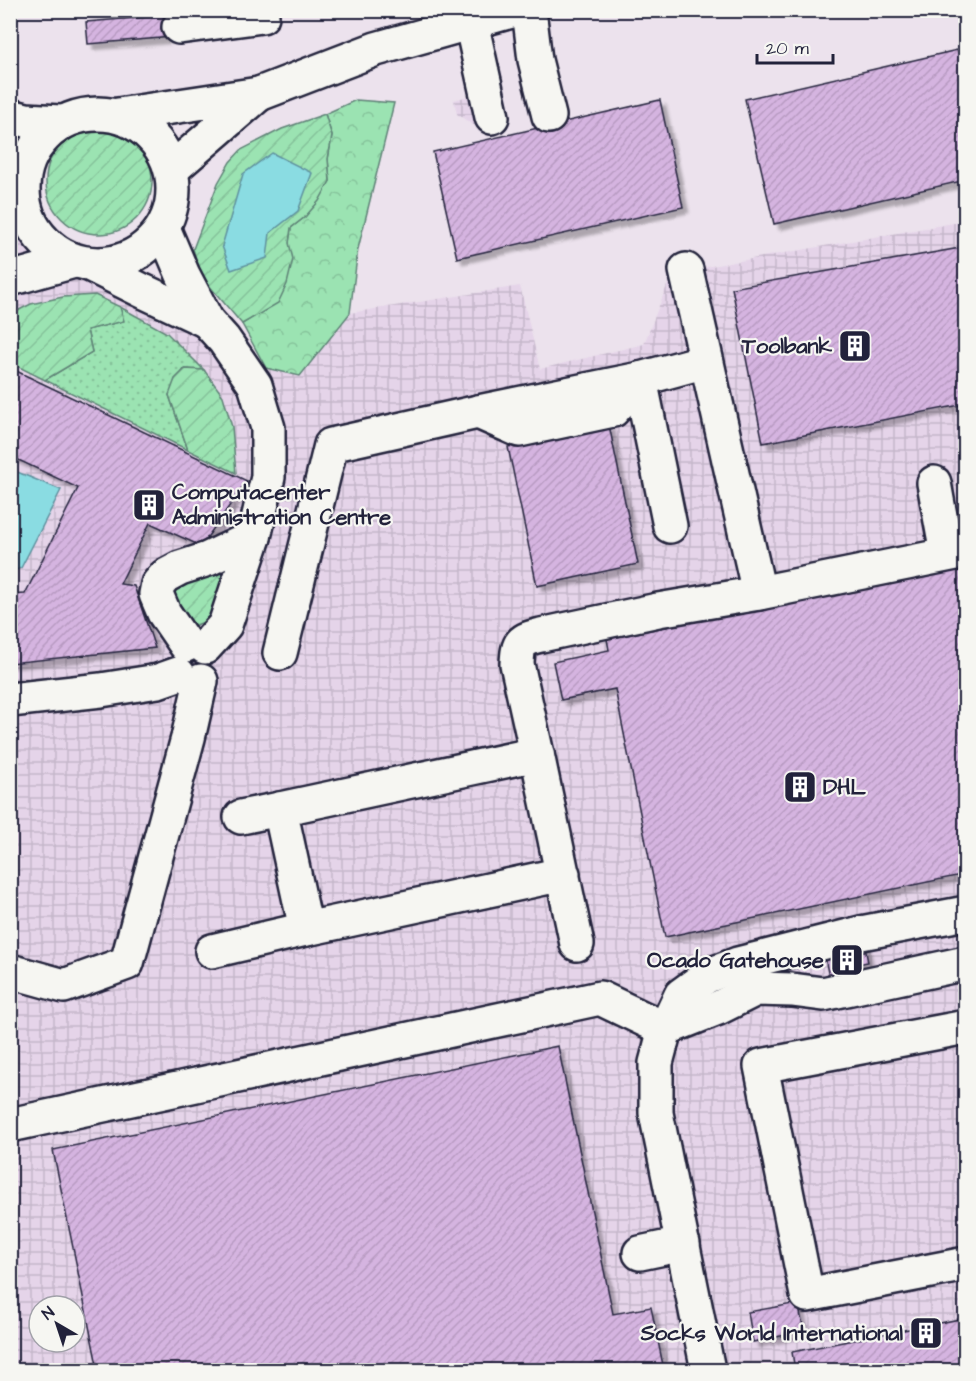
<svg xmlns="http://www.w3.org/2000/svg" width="976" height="1381" font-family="'Architects Daughter',sans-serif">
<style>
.industrial{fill:url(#industrial-grid);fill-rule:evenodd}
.grass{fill:url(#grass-dots);stroke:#5e8276;stroke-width:1.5}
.forest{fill:url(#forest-crowns);stroke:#5e8276;stroke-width:1.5}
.garden{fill:url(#garden-furrows);stroke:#5e8276;stroke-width:1.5}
.water{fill:#8adce2;stroke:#60929f;stroke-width:1.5}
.building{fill:url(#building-hatch);stroke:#22223b;stroke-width:1.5;filter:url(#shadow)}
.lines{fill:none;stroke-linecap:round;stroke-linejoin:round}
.minor-casing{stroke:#22223b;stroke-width:38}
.minor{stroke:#f6f6f2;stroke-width:33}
.labels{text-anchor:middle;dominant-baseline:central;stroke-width:4.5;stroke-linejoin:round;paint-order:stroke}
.poi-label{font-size:22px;font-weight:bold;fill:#22223b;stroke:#f6f6f2;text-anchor:end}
</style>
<defs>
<pattern id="industrial-grid" width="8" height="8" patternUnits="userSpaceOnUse" patternTransform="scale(1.5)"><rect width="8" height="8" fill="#e5d4e9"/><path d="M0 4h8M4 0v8" fill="none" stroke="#c4b6c9"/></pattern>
<pattern id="grass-dots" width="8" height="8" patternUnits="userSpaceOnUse" patternTransform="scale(1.5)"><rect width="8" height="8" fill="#9be3b2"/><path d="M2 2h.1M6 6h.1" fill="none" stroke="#85c29a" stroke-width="1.8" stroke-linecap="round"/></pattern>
<pattern id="forest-crowns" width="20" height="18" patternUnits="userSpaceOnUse" patternTransform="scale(1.5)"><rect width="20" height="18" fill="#9be3b2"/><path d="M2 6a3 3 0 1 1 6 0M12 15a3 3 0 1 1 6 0" fill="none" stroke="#85c29a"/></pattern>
<pattern id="garden-furrows" width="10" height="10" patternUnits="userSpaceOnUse" patternTransform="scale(1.5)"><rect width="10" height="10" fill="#9be3b2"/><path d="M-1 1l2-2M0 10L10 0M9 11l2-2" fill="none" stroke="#85c29a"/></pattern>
<pattern id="building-hatch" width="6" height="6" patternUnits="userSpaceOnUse" patternTransform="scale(1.5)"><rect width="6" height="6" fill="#d5b4e0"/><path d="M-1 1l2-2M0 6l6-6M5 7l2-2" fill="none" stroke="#b79ac1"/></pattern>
<filter id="shadow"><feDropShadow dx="5.5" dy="5.5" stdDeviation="1.5" flood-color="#0004"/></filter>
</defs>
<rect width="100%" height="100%" fill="#ece2ed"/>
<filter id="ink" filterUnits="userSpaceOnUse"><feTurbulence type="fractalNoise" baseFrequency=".0167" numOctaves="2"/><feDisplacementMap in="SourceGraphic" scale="12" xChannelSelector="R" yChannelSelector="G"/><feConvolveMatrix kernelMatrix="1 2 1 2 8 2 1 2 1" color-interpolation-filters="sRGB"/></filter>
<g filter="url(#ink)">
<g class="industrial">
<polygon points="494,89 504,127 473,125 457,114 454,100"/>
<path d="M10 217 78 273 198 336 266 368 300 376 350 313 520 286 540 369 644 344 672 273 965 221V1370H11ZM39 1306H75V1342H39Z"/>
</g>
<polygon class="grass" points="120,307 167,333 204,370 184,369 169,395 188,450 45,380 92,352 87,330 123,321"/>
<polygon class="forest" points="356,100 394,103 358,249 350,313 300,376 266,368 242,324 278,302 289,243 291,228 305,217 330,181 328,159 332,136 325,114"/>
<g class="garden">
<polygon points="325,114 332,136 328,159 330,181 319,201 305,217 291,228 289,243 293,259 287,284 278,303 242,324 201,276 193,249 218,183 230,162 241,150 282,129"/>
<circle cx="99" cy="181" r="53"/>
<polygon points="95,295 120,307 124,321 87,330 92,352 45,380 11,363 11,314 31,304 63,297"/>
<polygon points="185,369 204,370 223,396 232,427 236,473 188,450 169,395 175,379"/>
<polygon points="230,566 212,619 188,628 172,594 183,581"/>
</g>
<g class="water">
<polygon points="272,153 312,173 298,211 270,233 267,258 231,270 222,246 243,174"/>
<polygon points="10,469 61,490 21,568 11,572"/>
</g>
<g class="building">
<polygon points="171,15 173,37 88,44 86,22"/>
<polygon points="966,48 966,180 774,224 745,99"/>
<polygon points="660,100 683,207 457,258 433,152"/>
<polygon points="966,247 966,404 763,443 732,288"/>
<polygon points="10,368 247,481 201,546 150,523 120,584 134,586 155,648 10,663 10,595 25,594 78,488 10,456"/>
<polygon points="609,425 638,564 537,586 508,447"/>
<polygon points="966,565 966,874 665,937 615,689 561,700 553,662 609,650 607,639"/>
<polygon points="864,942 868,962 843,967 845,975 829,978 825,958"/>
<polygon points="558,1046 613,1314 651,1307 664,1370 98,1370 53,1150"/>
<polygon points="798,1303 804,1331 753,1342 748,1312"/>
<polygon points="960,1319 966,1347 966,1370 795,1370 792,1352"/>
</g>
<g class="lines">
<defs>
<g id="minor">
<polyline points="529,10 535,60 549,116"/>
<polyline points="471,22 492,117"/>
<polyline points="179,27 262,16 261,10"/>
<circle cx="98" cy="189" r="75"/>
<polyline points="118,115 259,94 376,49 515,10"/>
<polyline points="10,116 26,120 60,122"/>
<polyline points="171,170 259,94"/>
<polyline points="163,228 183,275 207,321 224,340 255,385 268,428 268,477 254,537 225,625 205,647"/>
<polyline points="89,264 141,290 207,321"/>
<polyline points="686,270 759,593"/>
<polyline points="10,279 74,261"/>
<polyline points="640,379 670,526"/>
<polyline points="478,412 519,430 613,410 640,379"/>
<polyline points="934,483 947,554"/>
<polyline points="186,645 164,613 156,594 158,584 165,576 180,568 208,559 254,537"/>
<polyline points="280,653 331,445 478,412 640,379 706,361"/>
<polyline points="10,700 101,690 158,681 178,674"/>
<path d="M537 754 517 664C518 642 520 640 541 635L658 610 759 593 966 551"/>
<polyline points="241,817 280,809"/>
<polyline points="563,874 306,929 280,809 537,754 577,944"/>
<polyline points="212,951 306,929"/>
<polyline points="10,971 64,986 127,963 188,738 201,681"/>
<polyline points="966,1027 761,1066 807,1295 966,1264"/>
<polyline points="10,1125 600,998 665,1029 718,1008 756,989 792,990 823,994 966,963"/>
<polyline points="640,1253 683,1244"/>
<polyline points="708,1370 656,1113 656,1063 665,1029 681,995 707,976 738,964 861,933 966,913"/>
</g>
</defs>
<use href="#minor" class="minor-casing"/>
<use href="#minor" class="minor"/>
</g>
</g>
<defs>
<symbol id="building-square" viewBox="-11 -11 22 22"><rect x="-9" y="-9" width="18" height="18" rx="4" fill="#22223b" stroke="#f6f6f2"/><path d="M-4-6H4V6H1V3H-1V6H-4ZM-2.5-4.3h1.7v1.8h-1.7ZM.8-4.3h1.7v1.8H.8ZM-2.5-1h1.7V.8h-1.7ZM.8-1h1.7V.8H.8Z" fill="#fff"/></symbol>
</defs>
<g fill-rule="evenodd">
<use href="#building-square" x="836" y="327" width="38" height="38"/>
<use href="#building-square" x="130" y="486" width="38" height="38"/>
<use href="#building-square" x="781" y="768" width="38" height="38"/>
<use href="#building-square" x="828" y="941" width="38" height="38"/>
<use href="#building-square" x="907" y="1314" width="38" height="38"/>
</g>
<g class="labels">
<g class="poi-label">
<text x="832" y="346">Toolbank</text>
<text x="172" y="492" text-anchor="start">Computacenter<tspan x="172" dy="25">Administration Centre</tspan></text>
<text x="823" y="787" text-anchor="start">DHL</text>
<text x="824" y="960">Ocado Gatehouse</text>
<text x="903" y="1333">Socks World International</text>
</g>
</g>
<rect width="976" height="1381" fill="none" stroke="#f6f6f2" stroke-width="36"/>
<rect x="18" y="18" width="940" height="1345" fill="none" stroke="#22223b" stroke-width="2" filter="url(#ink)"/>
<g transform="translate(57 1324) rotate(321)"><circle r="28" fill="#f6f6f2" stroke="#a1a1a9" stroke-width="1.5"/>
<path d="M0-4.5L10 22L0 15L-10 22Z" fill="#22223b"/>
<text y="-9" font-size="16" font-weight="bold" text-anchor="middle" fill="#22223b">N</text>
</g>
<path d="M757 54v9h76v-9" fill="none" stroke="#22223b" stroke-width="3"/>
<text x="766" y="54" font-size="18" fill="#22223b" stroke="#f6f6f2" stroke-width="4.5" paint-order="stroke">20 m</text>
</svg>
